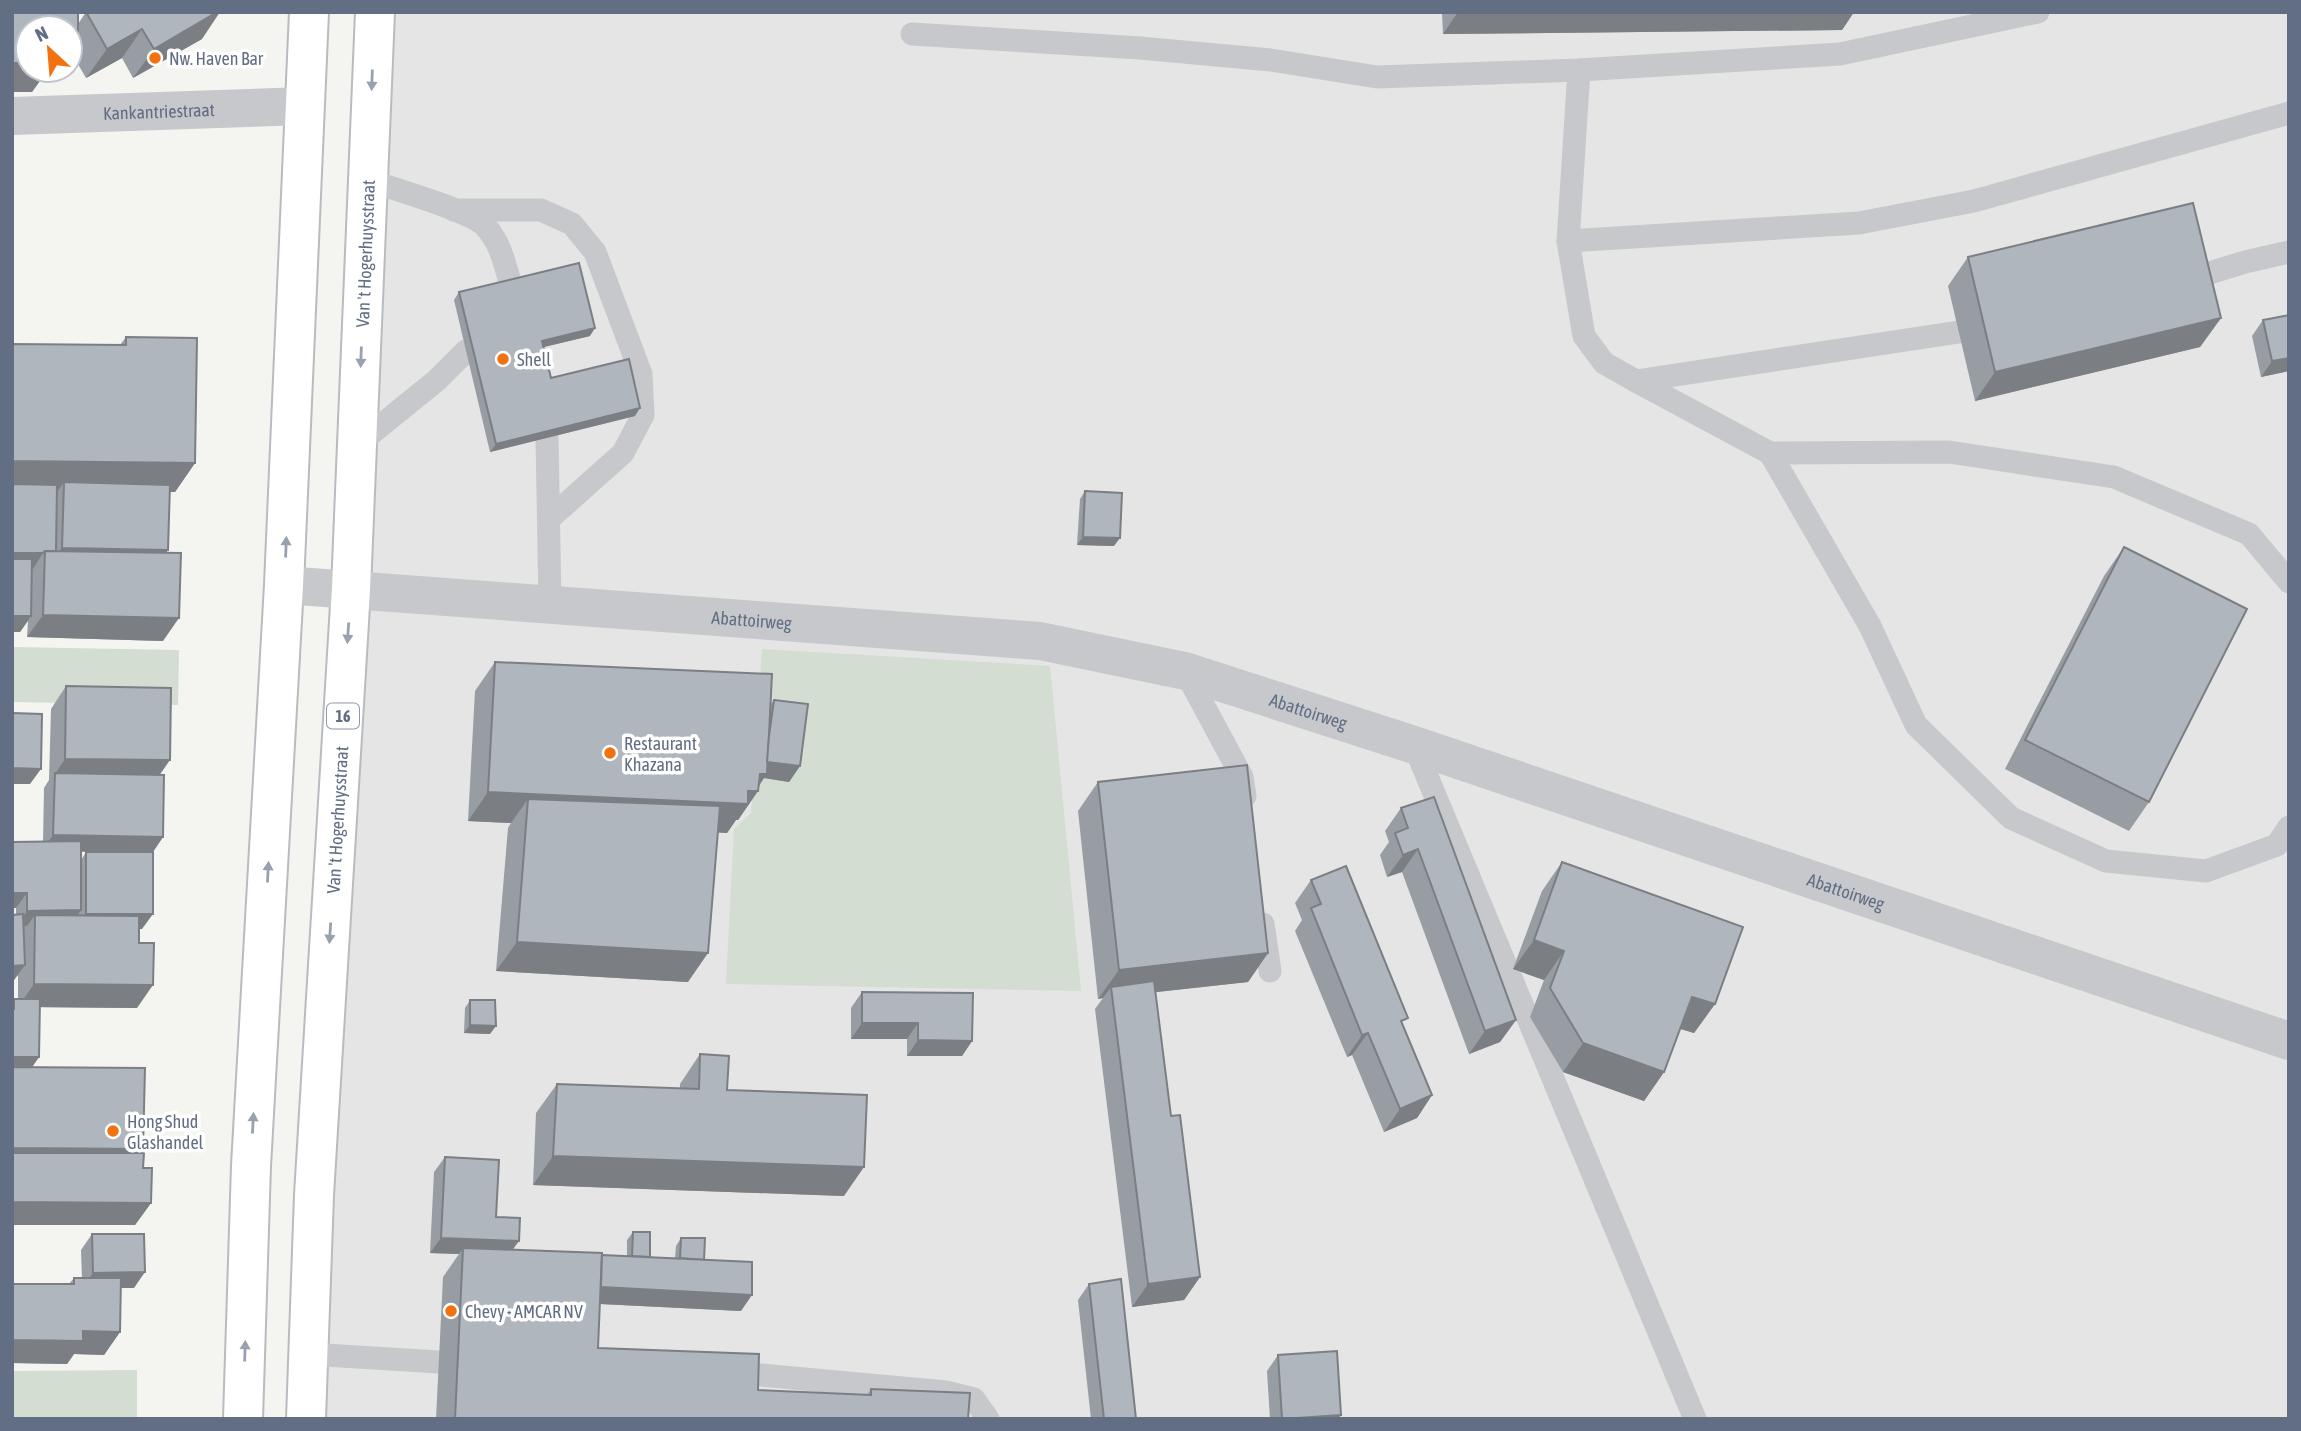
<svg xmlns="http://www.w3.org/2000/svg" width="2301" height="1431" font-family="'Asap Condensed',sans-serif">
<style>
.built{fill:#e4e5e4}
.green{fill:#d3ddd1}
.lines{fill:none;stroke-linecap:round;stroke-linejoin:round}
.primary-casing{stroke:#b8bbbf;stroke-width:42}
.service{stroke:#c6c8cc;stroke-width:23}
.minor{stroke:#c6c8cc;stroke-width:38}
.primary{stroke:#fff;stroke-width:38}
.wall{fill:#979da3;fill-rule:evenodd}
.shaded-wall{fill:#7b7f84}
.building{fill:#b0b6bd;stroke:#7b7f84;stroke-width:2}
.oneway{fill:#98a1af}
.poi-dot{fill:#f27212;stroke:#fff;stroke-width:2.5}
.labels{text-anchor:middle;dominant-baseline:central;stroke-width:7;stroke-linejoin:round;paint-order:stroke}
.shield{fill:#fff;stroke:#909aa9;stroke-width:2}
.shield-label{font-size:16px;font-weight:bold;fill:#616e84}
.poi-label{font-size:18px;fill:#616e84;stroke:#fff;text-anchor:start}
.street-label{font-size:18px;fill:#616e84;stroke:#fff}
</style>
<rect width="100%" height="100%" fill="#f4f5f0"/>
<polygon class="built" points="378,12 2289,12 2289,1419 321,1419"/>
<g class="green">
<polygon points="12,647 179,650 178,705 12,702"/>
<polygon points="762,649 1050,666 1081,991 726,984 734,829 751,813"/>
<polygon points="137,1370 137,1419 12,1419 12,1371"/>
</g>
<g class="lines">
<defs>
<g id="primary">
<polyline points="243,1419 251,1166 284,585 309,12"/>
<path id="s3" d="M306 1419 314 1195 351 589 375 12"/>
</g>
</defs>
<use href="#primary" class="primary-casing"/>
<g class="service">
<polyline points="912,34 1140,48 1271,60 1377,77 1579,70 1840,54 2038,12"/>
<polyline points="1579,70 1568,241 1584,336 1604,363 1636,381 1959,332"/>
<path d="M368 180C393 189 469 210 485 226 501 243 505 265 511 286"/>
<polyline points="454,210 541,210 572,224 595,252 641,374 643,415 623,453 549,519"/>
<polyline points="1568,241 1859,223 1974,201 2289,113"/>
<polyline points="2184,281 2245,262 2289,252"/>
<polyline points="1636,381 1770,453 1949,452 2114,477 2249,534 2289,582"/>
<polyline points="547,437 550,605"/>
<polyline points="357,445 437,380 466,351"/>
<polyline points="1770,453 1870,626 1916,725 2011,818 2106,861 2206,871 2277,845 2289,827"/>
<polyline points="1185,671 1242,777 1245,796"/>
<polyline points="1414,745 1695,1419"/>
<polyline points="1263,924 1270,971"/>
<polyline points="308,1354 439,1362"/>
<polyline points="728,1372 946,1392 974,1399 988,1419"/>
</g>
<g class="minor">
<path id="s1" d="M12 116 304 106"/>
<path id="s2" d="M284 585 1040 641 1185 671 1414 745 2289 1041"/>
</g>
<use href="#primary" class="primary"/>
</g>
<g class="wall">
<polygon points="12,12 78,24 86,12 202,39 133,78 122,58 86,78 71,52 70,53 70,28 58,71 47,71 32,92 12,92"/>
<polygon points="1442,12 1854,12 1842,30 1443,34"/>
<polygon points="1968,257 2221,318 2200,347 1975,401 1948,286"/>
<polygon points="459,292 590,336 543,347 551,378 635,416 490,452 454,300"/>
<polygon points="2289,315 2289,371 2261,377 2252,336 2263,320"/>
<polygon points="126,337 195,463 175,492 169,492 168,550 166,553 163,641 27,637 28,621 20,632 12,632 12,344 120,345"/>
<polygon points="1085,491 1114,546 1077,545 1080,499"/>
<polygon points="2124,547 2149,802 2129,831 2005,769 2104,576"/>
<polygon points="495,662 770,705 774,700 800,766 789,782 764,778 759,786 758,791 738,820 736,820 727,833 718,832 688,982 496,971 508,828 511,823 468,821 475,691"/>
<path d="M66 686 160 775 163 837 153 852 142 929H139L137 1008 40 1007 39 1057 32 1067 140 1153 151 1203 135 1225H12V1001L14 999H18V975L14 980 16 908 43 842 44 788 49 780 51 709ZM81 851 95 852H86L81 860Z"/>
<polygon points="1098,782 1268,953 1248,982 1155,992 1171,1116 1200,1277 1184,1300 1132,1307 1095,1009 1103,998 1098,999 1078,811"/>
<polygon points="1401,808 1516,1020 1500,1042 1469,1054 1402,872 1387,877 1380,855 1389,842 1385,831"/>
<polygon points="1562,862 1715,1004 1694,1033 1680,1029 1664,1072 1644,1101 1563,1072 1530,1017 1544,980 1513,969 1542,891"/>
<polygon points="1311,880 1403,1026 1432,1095 1417,1118 1384,1132 1352,1055 1347,1057 1295,931 1302,920 1295,903"/>
<polygon points="862,992 972,1041 962,1056 907,1056 907,1039 851,1039 851,1008"/>
<polygon points="470,1000 490,1034 464,1033 465,1008"/>
<polygon points="700,1054 727,1090 844,1196 533,1185 536,1113 557,1084 680,1089 680,1084"/>
<polygon points="445,1157 496,1217 513,1250 627,1256 627,1240 633,1232 650,1257 675,1258 676,1246 681,1238 704,1260 741,1311 600,1304 598,1348 758,1390 867,1395 871,1389 968,1419 436,1419 443,1277 459,1254 430,1253 434,1172"/>
<polygon points="92,1234 134,1288 121,1288 120,1332 104,1355 74,1354 67,1364 12,1363 12,1284 69,1284 74,1278 82,1278 81,1250"/>
<polygon points="1089,1284 1136,1419 1091,1419 1078,1300"/>
<polygon points="1278,1355 1338,1419 1270,1419 1267,1371"/>
</g>
<g class="shaded-wall">
<polygon points="217,12 220,12 202,39 133,78 154,49"/>
<polygon points="1458,12 1854,12 1842,30 1443,34"/>
<polygon points="142,29 122,58 86,78 107,49"/>
<polygon points="70,42 78,42 70,53"/>
<polygon points="12,63 28,63 28,70 58,70 47,71 32,92 12,92"/>
<polygon points="2221,318 2200,347 1975,401 1995,372"/>
<polygon points="595,328 590,336 536,349 542,341"/>
<polygon points="2289,358 2289,371 2261,377 2272,361"/>
<polygon points="640,408 635,416 490,452 496,444"/>
<polygon points="12,461 195,463 175,492 64,491 64,482 58,491 12,490"/>
<polygon points="1083,537 1120,538 1114,546 1077,545"/>
<polygon points="62,548 168,550 157,566 51,564"/>
<polygon points="12,553 43,553 33,569 12,568"/>
<polygon points="43,615 179,618 163,641 27,637"/>
<polygon points="12,616 31,616 20,632 12,632"/>
<polygon points="65,759 170,760 154,783 55,774"/>
<polygon points="765,762 800,766 789,782 764,778 755,791 758,791 738,820 736,820 727,833 526,823 528,799 511,823 468,821 488,792"/>
<polygon points="12,768 41,769 30,784 12,784"/>
<polygon points="53,835 163,837 152,853 42,851"/>
<polygon points="1418,849 1402,872 1387,877 1403,855"/>
<polygon points="12,893 27,893 16,908 12,908"/>
<polygon points="81,910 70,926 35,915 27,926 16,926 27,911"/>
<polygon points="86,914 153,914 142,929 75,929"/>
<polygon points="1534,940 1564,951 1544,980 1513,969"/>
<polygon points="517,942 708,953 688,982 496,971"/>
<polygon points="1268,953 1248,982 1112,997 1111,987 1103,998 1098,999 1119,970"/>
<polygon points="25,965 14,980 12,980 12,966"/>
<polygon points="34,984 153,985 137,1008 18,1007"/>
<polygon points="1692,997 1715,1004 1694,1033 1672,1026"/>
<polygon points="1516,1020 1500,1042 1469,1054 1485,1031"/>
<polygon points="862,1023 918,1023 907,1039 851,1039"/>
<polygon points="470,1025 496,1026 490,1034 464,1033"/>
<polygon points="1368,1033 1352,1055 1347,1057 1362,1035"/>
<polygon points="918,1040 972,1041 962,1056 907,1056"/>
<polygon points="1583,1043 1664,1072 1644,1101 1563,1072"/>
<polygon points="12,1057 39,1057 28,1073 12,1073"/>
<polygon points="1432,1095 1417,1118 1384,1132 1400,1109"/>
<polygon points="12,1148 143,1149 128,1172 12,1171"/>
<polygon points="553,1156 864,1167 844,1196 533,1185"/>
<polygon points="12,1202 151,1203 135,1225 12,1225"/>
<polygon points="441,1238 519,1241 508,1256 463,1248 459,1254 430,1253"/>
<polygon points="145,1272 134,1288 82,1288 93,1273"/>
<polygon points="1200,1277 1184,1300 1132,1307 1148,1284"/>
<polygon points="592,1287 752,1295 741,1311 581,1303"/>
<polygon points="83,1331 120,1332 104,1355 74,1354 67,1364 12,1363 12,1340"/>
<polygon points="1341,1415 1338,1419 1281,1419"/>
</g>
<g class="building">
<polygon points="12,12 78,12 78,42 70,42 70,28 28,28 28,63 12,63"/>
<polygon points="86,12 217,12 154,49 142,29 107,49"/>
<polygon points="2193,203 2221,318 1995,372 1968,257"/>
<polygon points="579,263 595,328 542,341 551,378 629,359 640,408 496,444 459,292"/>
<polygon points="2289,315 2289,358 2272,361 2263,320"/>
<polygon points="126,337 197,338 195,463 12,461 12,344 126,345"/>
<polygon points="64,482 170,485 168,550 62,548"/>
<polygon points="12,484 57,485 56,551 45,551 43,553 12,553"/>
<polygon points="1085,491 1122,493 1120,538 1083,537"/>
<polygon points="2124,547 2247,609 2149,802 2025,740"/>
<polygon points="45,551 181,553 179,618 43,615"/>
<polygon points="12,559 32,559 31,616 12,616"/>
<polygon points="495,662 772,674 767,774 760,774 758,791 748,791 748,804 488,792"/>
<polygon points="66,686 171,688 170,760 65,759"/>
<polygon points="774,700 808,704 800,766 767,762 769,736"/>
<polygon points="12,713 42,714 41,769 12,768"/>
<polygon points="1247,765 1268,953 1119,970 1098,782"/>
<polygon points="55,773 164,775 163,837 53,835"/>
<polygon points="1434,797 1516,1020 1485,1031 1418,849 1403,855 1395,833 1408,828 1401,808"/>
<polygon points="528,799 720,806 708,953 517,942"/>
<polygon points="81,841 81,910 27,911 27,893 12,893 12,842"/>
<rect x="86" y="852" width="67" height="62"/>
<polygon points="1562,862 1743,927 1715,1004 1692,997 1664,1072 1583,1043 1550,988 1564,951 1534,940"/>
<polygon points="1346,866 1408,1018 1401,1021 1432,1095 1400,1109 1368,1033 1362,1035 1311,908 1321,904 1311,880"/>
<polygon points="23,914 25,965 12,966 12,915"/>
<polygon points="35,915 139,916 139,943 154,943 153,985 34,984"/>
<polygon points="1154,981 1171,1116 1180,1115 1200,1277 1148,1284 1111,987"/>
<polygon points="862,992 973,993 972,1041 918,1040 918,1023 862,1023"/>
<polygon points="14,999 40,999 39,1057 12,1057 12,1009 14,1009"/>
<polygon points="470,1000 495,1000 496,1026 470,1025"/>
<polygon points="700,1054 729,1056 727,1090 867,1095 864,1167 553,1156 557,1084 699,1089"/>
<polygon points="12,1067 145,1068 143,1149 12,1148"/>
<polygon points="12,1153 144,1153 143,1168 152,1168 151,1203 12,1202"/>
<polygon points="445,1157 499,1160 496,1217 520,1218 519,1241 441,1238"/>
<polygon points="633,1232 650,1232 650,1257 632,1256"/>
<polygon points="92,1234 144,1234 145,1272 93,1273"/>
<polygon points="681,1238 705,1238 704,1260 680,1258"/>
<polygon points="463,1248 602,1253 598,1348 759,1354 758,1390 871,1395 871,1389 970,1393 968,1419 455,1419"/>
<polygon points="602,1255 752,1262 752,1295 601,1287"/>
<polygon points="74,1278 121,1278 120,1332 83,1331 83,1341 12,1340 12,1284 74,1284"/>
<polygon points="1121,1279 1136,1419 1104,1419 1089,1284"/>
<polygon points="1337,1351 1341,1415 1282,1419 1278,1355"/>
</g>
<defs><path id="oneway-solid" d="M-6-.8H1V-3.2L6.5 0L1 3.2V.8H-6Z" transform="scale(1.75)"/></defs>
<g class="oneway">
<use href="#oneway-solid" transform="translate(372 80) rotate(92)"/>
<use href="#oneway-solid" transform="translate(361 357) rotate(92)"/>
<use href="#oneway-solid" transform="translate(286 547) rotate(-88)"/>
<use href="#oneway-solid" transform="translate(348 633) rotate(94)"/>
<use href="#oneway-solid" transform="translate(268 872) rotate(-87)"/>
<use href="#oneway-solid" transform="translate(330 933) rotate(94)"/>
<use href="#oneway-solid" transform="translate(253 1123) rotate(-87)"/>
<use href="#oneway-solid" transform="translate(245 1351) rotate(-88)"/>
</g>
<g class="poi-dot">
<circle cx="155" cy="58" r="7"/>
<circle cx="503" cy="359" r="7"/>
<circle cx="610" cy="753" r="7"/>
<circle cx="113" cy="1131" r="7"/>
<circle cx="451" cy="1311" r="7"/>
</g>
<g class="labels">
<rect class="shield" x="327" y="703.5" width="32" height="25" rx="5"/>
<g class="shield-label">
<text x="343" y="716">16</text>
</g>
<g class="poi-label">
<text x="169" y="58">Nw. Haven Bar</text>
<text x="517" y="359">Shell</text>
<text x="624" y="743">Restaurant<tspan x="624" dy="21">Khazana</tspan></text>
<text x="127" y="1121">Hong Shud<tspan x="127" dy="21">Glashandel</tspan></text>
<text x="465" y="1311">Chevy - AMCAR NV</text>
</g>
<g class="street-label">
<text stroke="none"><textPath href="#s1" startOffset="147">Kankantriestraat</textPath></text>
<text stroke="none"><textPath href="#s3" startOffset="1167">Van 't Hogerhuysstraat</textPath></text>
<text stroke="none"><textPath href="#s2" startOffset="469">Abattoirweg</textPath></text>
<text stroke="none"><textPath href="#s2" startOffset="1036">Abattoirweg</textPath></text>
<text stroke="none"><textPath href="#s3" startOffset="600">Van 't Hogerhuysstraat</textPath></text>
<text stroke="none"><textPath href="#s2" startOffset="1603">Abattoirweg</textPath></text>
</g>
</g>
<rect width="2301" height="1431" fill="none" stroke="#616e84" stroke-width="28"/>
<g transform="translate(49 49) rotate(334)"><circle r="33" fill="#ffffff" stroke="#c0c5ce" stroke-width="2"/>
<path d="M0-5L12 26L0 18L-12 26Z" fill="#f27212"/>
<text y="-10" font-size="19" font-weight="bold" text-anchor="middle" fill="#616e84">N</text>
</g>
</svg>
